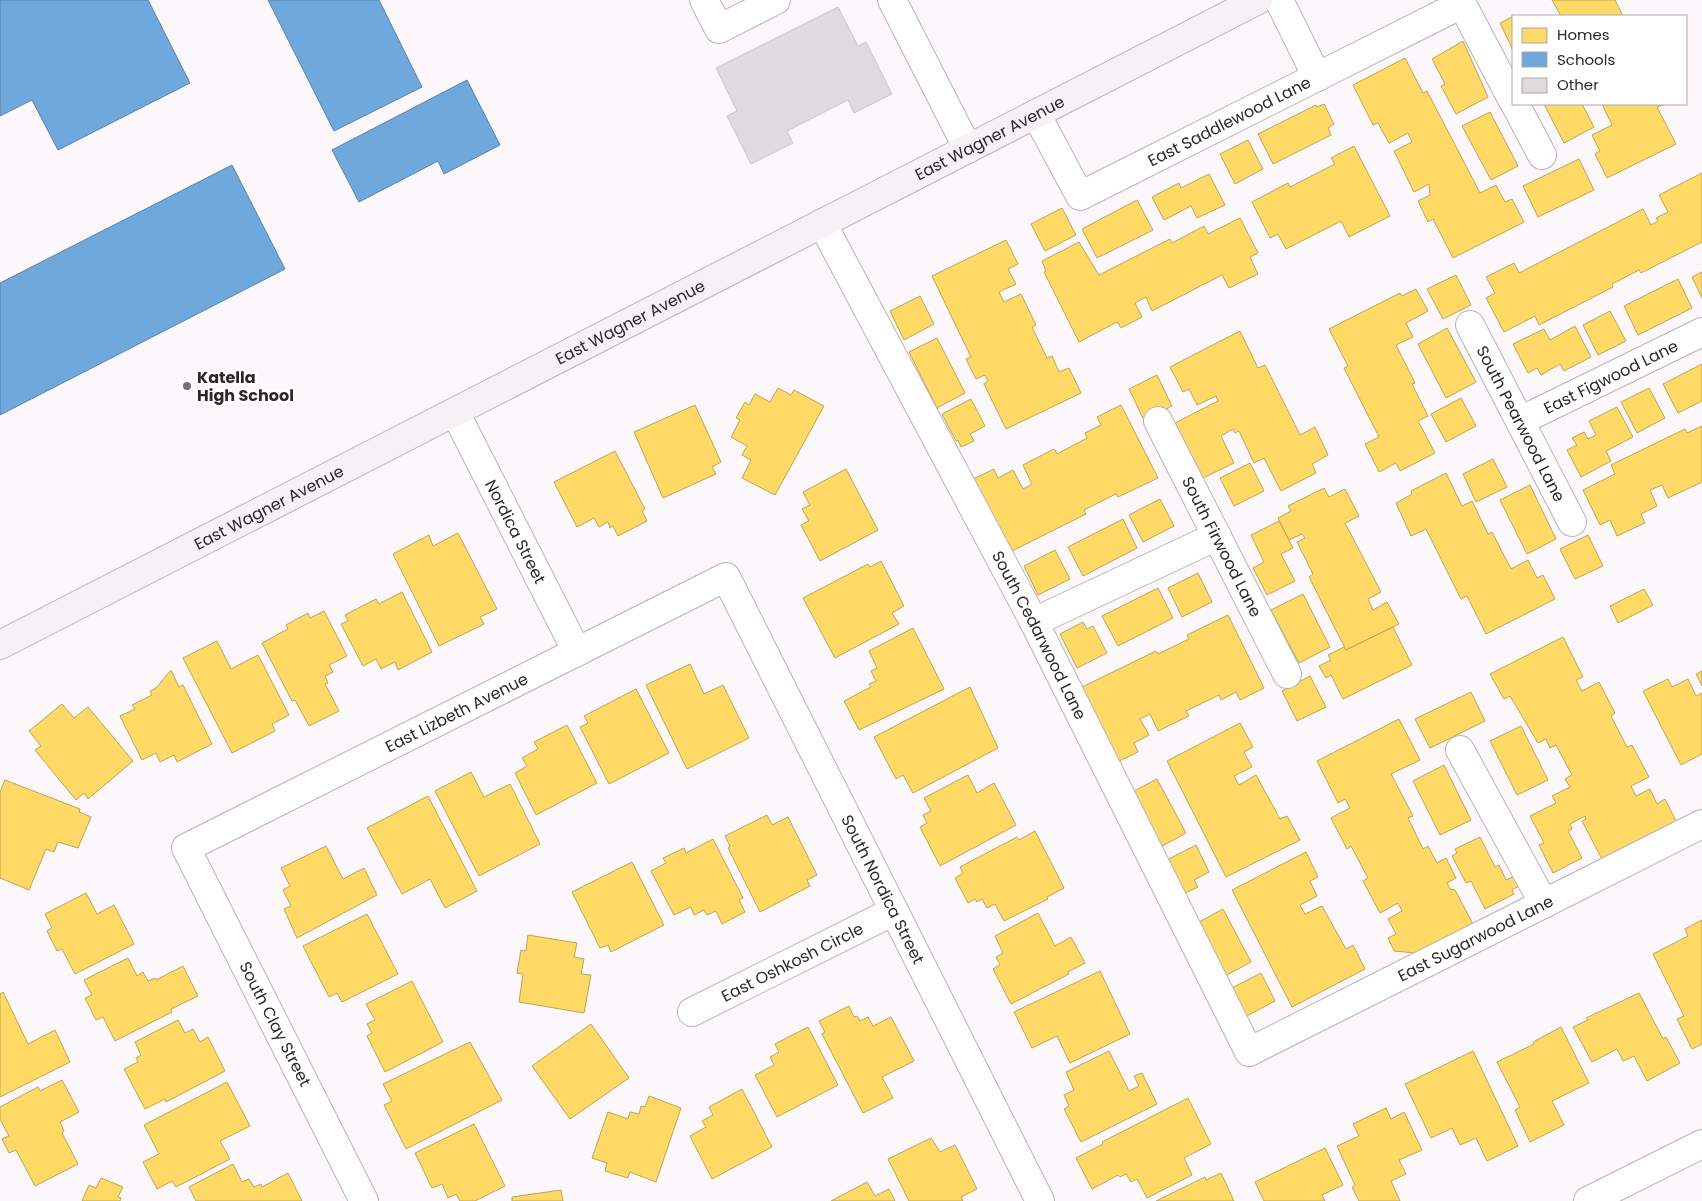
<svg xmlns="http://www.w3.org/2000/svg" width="1702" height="1201" font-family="Poppins,sans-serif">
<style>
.homes{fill:#ffd966;stroke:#bfa454}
.schools{fill:#6fa8dc;stroke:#5b81a7}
.building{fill:#dfdadd;stroke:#cac6c9}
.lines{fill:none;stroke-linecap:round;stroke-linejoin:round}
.street-casing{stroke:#b9b4b7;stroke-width:30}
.secondary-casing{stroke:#b9b4b7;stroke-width:30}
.street{stroke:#fffefe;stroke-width:28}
.secondary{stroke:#f6f1f4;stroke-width:28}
.poi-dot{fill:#747073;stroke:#fff;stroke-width:2}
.labels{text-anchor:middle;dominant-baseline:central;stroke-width:5;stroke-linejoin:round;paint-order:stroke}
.street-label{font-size:16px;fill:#2b272a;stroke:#fff}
.poi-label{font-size:16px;font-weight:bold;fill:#2b272a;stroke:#fff;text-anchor:start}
</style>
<rect width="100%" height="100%" fill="#fcf7fa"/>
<g class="homes">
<polygon points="1552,0 1615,0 1623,16 1561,16"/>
<polygon points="1512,17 1513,19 1513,50 1500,23"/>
<polygon points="1463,41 1488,97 1456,114 1441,86 1445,84 1432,59"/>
<polygon points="1405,58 1423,93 1427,91 1480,193 1496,185 1505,202 1512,199 1524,222 1453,258 1433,219 1428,222 1418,201 1430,195 1429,184 1414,192 1394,151 1412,142 1408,133 1389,143 1378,123 1373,125 1353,85"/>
<polygon points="1324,104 1334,124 1328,128 1331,135 1273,164 1258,134 1316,105 1317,107"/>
<polygon points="1544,104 1582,104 1594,127 1564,143"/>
<polygon points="1602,104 1666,104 1657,107 1676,144 1607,178 1595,154 1600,151 1592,135 1612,125"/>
<polygon points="1490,112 1518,166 1491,180 1462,126"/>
<polygon points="1248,140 1263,169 1235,184 1220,154"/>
<polygon points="1354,146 1390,216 1349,237 1341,221 1286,249 1278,234 1270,238 1252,202 1288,183 1290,187 1335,164 1331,158"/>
<polygon points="1579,159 1594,190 1538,217 1523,186"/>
<polygon points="1702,173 1702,242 1641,273 1639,270 1612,284 1613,287 1539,325 1535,316 1504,332 1486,298 1495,293 1486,277 1514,263 1519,273 1643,209 1651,225 1658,221 1656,218 1668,212 1659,195"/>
<polygon points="1209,174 1225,205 1197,218 1191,206 1164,220 1152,197 1179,183 1181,188"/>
<polygon points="1137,200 1153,230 1097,258 1082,229"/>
<polygon points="1062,208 1076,235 1045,251 1031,224"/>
<polygon points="1240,218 1258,253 1250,257 1258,274 1229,288 1222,275 1152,311 1146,297 1135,303 1142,317 1121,328 1117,322 1079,342 1044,272 1046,271 1042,261 1079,242 1099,275 1170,239 1172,243 1204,226 1208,234"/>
<polygon points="1006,240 1018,264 1008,269 1016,284 999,292 1004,302 1021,294 1036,325 1032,327 1047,358 1052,356 1059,372 1069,368 1081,393 1006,429 984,384 988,381 985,375 976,379 966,359 971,357 932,276"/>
<polygon points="1702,272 1702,298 1692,277"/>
<polygon points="1456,275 1471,305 1443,319 1427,289"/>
<polygon points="1678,279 1692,308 1638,335 1624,306"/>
<polygon points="1416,289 1428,311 1406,323 1413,337 1396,345 1415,383 1412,384 1428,416 1418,421 1435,453 1400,471 1396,463 1379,472 1365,444 1379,437 1344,368 1348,366 1329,329 1400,293 1402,296"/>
<polygon points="920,296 934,324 904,340 890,311"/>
<polygon points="1610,311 1626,341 1598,355 1583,325"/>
<polygon points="1575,326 1591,357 1564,371 1560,364 1541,375 1537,368 1528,373 1513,344 1544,329 1550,340"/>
<polygon points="1447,328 1476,382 1446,398 1418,344"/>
<polygon points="1240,331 1258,368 1265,365 1300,435 1315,427 1328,455 1312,464 1316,473 1281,491 1264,458 1254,463 1239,431 1235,433 1233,429 1221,436 1234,463 1203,478 1175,423 1218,401 1216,396 1197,405 1189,389 1183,392 1170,367"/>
<polygon points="937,338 965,393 937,408 909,352"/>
<polygon points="1702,364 1702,401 1678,413 1663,384"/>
<polygon points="1157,375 1172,406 1144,420 1129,389"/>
<polygon points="778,388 791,395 794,390 824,406 775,495 742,478 751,460 742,455 747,446 731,437 740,420 736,418 745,402 749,405 755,394 770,402"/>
<polygon points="1649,388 1665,418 1637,433 1621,402"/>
<polygon points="1461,398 1476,426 1446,442 1431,414"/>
<polygon points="971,399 985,426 970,434 974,441 961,447 958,440 956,441 942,414"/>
<polygon points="695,405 721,462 712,467 716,474 663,498 634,432"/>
<polygon points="1121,405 1158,478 1118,497 1116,494 1084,510 1086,514 1006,554 969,481 994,469 998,478 1013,470 1023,489 1032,484 1023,465 1054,449 1057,454 1087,438 1085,433 1101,425 1097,417"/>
<polygon points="1617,407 1633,437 1606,451 1611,461 1581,477 1567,450 1577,445 1572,438 1584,432 1588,439 1596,435 1589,421"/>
<polygon points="1702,426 1702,482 1668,498 1662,485 1650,490 1657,506 1641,514 1645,523 1617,536 1610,520 1600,525 1583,490 1615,474 1611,465 1685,429 1687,433"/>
<polygon points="615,451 645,509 642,511 647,521 618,536 613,526 610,528 608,522 599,527 594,518 577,527 554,482"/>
<polygon points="1493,459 1507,487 1476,502 1463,474"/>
<polygon points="1250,463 1264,491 1234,506 1220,478"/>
<polygon points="846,469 878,530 820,561 801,525 809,521 802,509 810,505 803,492"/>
<polygon points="1446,473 1462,506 1472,501 1488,534 1492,532 1511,569 1528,560 1537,578 1543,575 1555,599 1486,634 1467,596 1461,599 1426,529 1411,536 1396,503 1412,494 1411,491"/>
<polygon points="1530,485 1556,539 1527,554 1500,500"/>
<polygon points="1324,488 1329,497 1345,489 1359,516 1345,523 1381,592 1368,599 1373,610 1387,602 1399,624 1346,650 1309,577 1313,574 1297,542 1305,538 1302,534 1289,540 1278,518 1291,511 1288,506"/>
<polygon points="1160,499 1174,526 1143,542 1129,515"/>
<polygon points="1123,519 1137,548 1083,576 1068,547"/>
<polygon points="1279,521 1293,548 1281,554 1295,581 1267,595 1253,568 1264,562 1251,535"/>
<polygon points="458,533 497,609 480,617 484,624 439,646 393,554 429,535 433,546"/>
<polygon points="1588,535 1603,566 1575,579 1560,549"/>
<polygon points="1055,550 1070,579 1038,595 1024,566"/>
<polygon points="881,561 904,606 892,613 899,624 835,658 803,598 868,564 870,567"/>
<polygon points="1198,573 1212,602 1182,617 1168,588"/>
<polygon points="1158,588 1173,618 1118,646 1102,616"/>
<polygon points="1644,589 1653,605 1618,623 1610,606"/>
<polygon points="402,592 432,652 398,670 395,662 381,669 376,659 363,666 341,624 348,621 345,615 376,599 379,604"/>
<polygon points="1303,594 1330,647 1299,663 1271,610"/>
<polygon points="324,611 347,656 329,665 333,672 325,676 328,683 325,684 339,711 309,726 295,700 292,701 262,643 288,629 286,625 308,613 310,618"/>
<polygon points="1228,615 1264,688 1240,700 1236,692 1221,700 1219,695 1186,711 1189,716 1158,731 1150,714 1140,719 1149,735 1134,743 1138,752 1113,764 1076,690 1156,651 1158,654 1189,639 1187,635"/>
<polygon points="1083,622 1087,629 1093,626 1107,653 1077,668 1060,634"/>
<polygon points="1393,627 1412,665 1343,699 1331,675 1326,678 1319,666 1331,660 1328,655 1344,647 1346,650"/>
<polygon points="913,628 944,689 859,730 844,701 871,687 869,684 876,681 871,671 877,668 869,651"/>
<polygon points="1563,637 1583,677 1576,680 1582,691 1599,682 1615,713 1611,716 1627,747 1632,745 1649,777 1631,786 1636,796 1650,789 1657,804 1665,799 1677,823 1603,861 1582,821 1586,819 1585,816 1570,824 1572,829 1568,831 1582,858 1553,873 1539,845 1544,843 1530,816 1556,803 1552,796 1570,787 1565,779 1572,775 1556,745 1550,748 1546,739 1538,743 1510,696 1504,699 1490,674"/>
<polygon points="217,641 231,669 258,655 289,715 272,724 275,731 232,753 183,658"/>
<polygon points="690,664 704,694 723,685 749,738 687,769 646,685"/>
<polygon points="171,670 179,687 183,685 212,744 177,762 174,755 160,762 156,753 142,760 120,716 135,709 132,705 152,695 150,691 156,688"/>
<polygon points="1702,671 1702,686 1696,674"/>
<polygon points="1310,676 1326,707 1297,721 1282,691"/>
<polygon points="1668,679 1672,687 1688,679 1696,696 1702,693 1702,754 1681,765 1643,691"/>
<polygon points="970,687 998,748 913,793 903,775 896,779 874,737"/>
<polygon points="636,689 669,753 609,784 580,727 588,723 584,716"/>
<polygon points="1471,692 1485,721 1430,748 1415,719"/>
<polygon points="62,704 74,718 88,707 133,761 88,799 84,793 76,800 35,750 41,746 29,731"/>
<polygon points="1399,719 1420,760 1391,774 1413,816 1408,818 1423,849 1428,846 1437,863 1446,858 1456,878 1447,883 1450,889 1455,890 1473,924 1416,953 1394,951 1388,938 1396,934 1388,919 1402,911 1398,903 1380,913 1363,881 1368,878 1351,846 1347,849 1331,818 1350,808 1345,799 1338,803 1317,761"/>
<polygon points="1240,723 1253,747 1244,752 1252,767 1234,776 1239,785 1256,775 1280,819 1287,816 1300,840 1226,877 1167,761"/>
<polygon points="567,725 597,783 536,815 515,773 527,766 522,758 538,749 534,742"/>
<polygon points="1521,726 1548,780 1517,795 1490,741"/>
<polygon points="1444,765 1471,820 1440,835 1413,781"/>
<polygon points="471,772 484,797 510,784 540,844 479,876 435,791"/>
<polygon points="968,775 977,793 994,783 1016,825 940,866 920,827 927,823 923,815 931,811 924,798"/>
<polygon points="1157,779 1186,833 1157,849 1128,794"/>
<polygon points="5,780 80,809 79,812 91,817 78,848 58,842 54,852 46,849 29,890 0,878 0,792"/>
<polygon points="428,796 477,891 445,908 430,879 402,894 367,828"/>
<polygon points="767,815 772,825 788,817 817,875 807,880 810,886 760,912 728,848 730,846 725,836"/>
<polygon points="1035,831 1064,888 1047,897 1048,899 1004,921 995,904 987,908 982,899 977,902 975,899 968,903 955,878 963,873 960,867 1017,837 1019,840"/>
<polygon points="1480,837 1495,867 1499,865 1506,880 1514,876 1519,886 1512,890 1514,894 1485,909 1471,881 1466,883 1452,856 1457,853 1455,849"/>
<polygon points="713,839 743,898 739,900 745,912 722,924 716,911 707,915 704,910 694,915 691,907 674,915 651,871 666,863 663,858 684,848 686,853"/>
<polygon points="1196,845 1209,872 1194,880 1198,887 1185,893 1165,861"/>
<polygon points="326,846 343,879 364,868 377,895 297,938 284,909 291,906 283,890 290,886 281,868"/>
<polygon points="1306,852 1318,877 1310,881 1317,896 1300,905 1305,914 1322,906 1346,949 1353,945 1365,969 1292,1007 1232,890"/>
<polygon points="632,862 664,925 611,952 608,945 600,948 572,892"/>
<polygon points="86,893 97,914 114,905 134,944 75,974 62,949 57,951 47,931 52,928 45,914"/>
<polygon points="1223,909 1251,962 1223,977 1195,924"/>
<polygon points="1038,913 1055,946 1071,937 1085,963 1068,972 1069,974 1011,1004 993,969 1000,965 996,957 1003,953 995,936"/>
<polygon points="367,914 398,974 342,1002 337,993 329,997 303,946"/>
<polygon points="1702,920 1702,1044 1692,1049 1677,1019 1684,1016 1653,954 1688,936 1685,929"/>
<polygon points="528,935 577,943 574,957 584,959 581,974 591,975 584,1013 519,1002 523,974 517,973 521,950 526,951"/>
<polygon points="128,958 137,976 143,972 148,981 155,978 156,980 183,966 198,996 171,1009 172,1012 115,1041 103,1017 96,1020 85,998 92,995 84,980"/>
<polygon points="1100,971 1130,1034 1070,1063 1057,1036 1032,1048 1014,1012"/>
<polygon points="1261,973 1275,1001 1245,1017 1230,989"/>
<polygon points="412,981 443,1042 385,1072 367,1036 372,1033 367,1024 375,1020 366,1004"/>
<polygon points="3,992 28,1044 55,1030 70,1062 0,1097 0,994"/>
<polygon points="1639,993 1663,1039 1666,1037 1680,1063 1647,1081 1634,1056 1623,1061 1617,1049 1592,1062 1573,1027 1588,1020 1586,1018"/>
<polygon points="849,1006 854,1017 857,1016 860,1021 868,1017 873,1026 891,1017 914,1061 882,1077 893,1098 863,1113 822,1034 825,1032 819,1021"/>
<polygon points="178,1020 185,1033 193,1029 200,1042 208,1037 225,1071 166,1102 165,1099 145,1109 124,1069 138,1062 136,1058 141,1055 135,1042"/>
<polygon points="591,1024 629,1078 570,1119 532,1066"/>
<polygon points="808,1027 838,1085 777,1117 755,1075 774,1065 770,1057 779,1052 775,1044"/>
<polygon points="1561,1027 1589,1083 1552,1101 1564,1125 1530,1142 1515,1110 1520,1107 1497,1062 1534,1044 1533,1042"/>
<polygon points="470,1042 502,1100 406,1149 384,1105 392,1101 383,1084"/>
<polygon points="1109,1051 1129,1091 1139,1086 1134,1076 1142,1073 1157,1104 1081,1142 1064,1109 1069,1106 1064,1095 1074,1090 1066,1072"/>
<polygon points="1473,1051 1518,1146 1487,1161 1476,1138 1460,1145 1452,1128 1431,1138 1405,1084"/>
<polygon points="62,1080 79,1112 60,1122 64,1131 62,1133 78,1164 35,1186 16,1150 9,1153 2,1139 9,1136 0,1119 0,1107 38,1087 40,1091"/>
<polygon points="227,1082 250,1126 220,1141 230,1159 176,1187 172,1181 157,1189 143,1162 159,1154 144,1125"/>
<polygon points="742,1089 772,1147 712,1179 690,1136 706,1127 702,1121 713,1115 709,1107"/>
<polygon points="649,1096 681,1108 656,1182 630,1172 628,1178 605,1171 607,1163 592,1158 608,1112 628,1119 630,1112 639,1114 641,1106 645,1107"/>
<polygon points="1188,1098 1211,1144 1184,1158 1192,1175 1147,1198 1137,1179 1131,1182 1126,1174 1120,1177 1118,1175 1092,1189 1076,1158 1103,1144 1102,1142"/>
<polygon points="1386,1108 1391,1119 1404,1112 1422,1150 1399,1160 1406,1174 1391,1181 1400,1201 1359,1201 1352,1187 1355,1185 1337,1146 1359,1136 1353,1124"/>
<polygon points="474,1124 505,1186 475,1201 460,1201 456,1194 448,1198 442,1184 432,1188 415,1153"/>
<polygon points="931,1138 940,1152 955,1145 977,1189 961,1197 963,1201 909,1201 888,1159"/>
<polygon points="1325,1148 1343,1185 1322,1195 1325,1201 1264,1201 1255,1182"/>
<polygon points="233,1164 242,1182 249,1179 254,1187 261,1184 262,1187 288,1173 302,1201 196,1201 189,1187"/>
<polygon points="1221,1173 1234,1201 1156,1201 1205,1177 1206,1180"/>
<polygon points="101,1178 123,1187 118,1197 121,1198 120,1201 82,1201 89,1185 96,1188"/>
<polygon points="867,1182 875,1196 889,1189 895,1201 831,1201"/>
<polygon points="561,1190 563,1201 512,1201 512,1197"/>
</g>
<g class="schools">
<polygon points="0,0 148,0 190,83 58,150 32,100 0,116"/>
<polygon points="268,0 379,0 422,87 334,131"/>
<polygon points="467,80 500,145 444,174 438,161 359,202 332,150"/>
<polygon points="232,165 285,269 0,415 0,283"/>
</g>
<polygon class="building" points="838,7 858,46 866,42 892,94 854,113 848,100 787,131 793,143 751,164 727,116 737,111 716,68"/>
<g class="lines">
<defs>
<g id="street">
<polyline points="704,0 719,29 776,0"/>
<polyline points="892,0 968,149"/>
<polyline points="1279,0 1317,77"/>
<polyline points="1515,104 1542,155"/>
<path id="s1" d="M1036 114 1080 196 1462 4 1513 101"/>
<path id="s2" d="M822 223 1034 622 1249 1052 1702 824"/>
<path id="s3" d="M1470 325 1572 522"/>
<path id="s4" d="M455 412 577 652"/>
<path id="s5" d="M1158 421 1287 674"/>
<path id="s6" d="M1520 421 1702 332"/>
<polyline points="1034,622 1217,536"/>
<polyline points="1460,750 1544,904"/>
<path id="s7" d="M692 1012 894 911"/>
<path id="s8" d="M364 1201 186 848 726 577 1040 1201"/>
<polyline points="1588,1201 1702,1144"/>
</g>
<g id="secondary">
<path id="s9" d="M0 645 1258 0"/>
</g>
</defs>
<use href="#street" class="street-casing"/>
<use href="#secondary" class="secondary-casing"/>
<use href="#street" class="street"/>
<use href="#secondary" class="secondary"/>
</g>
<circle class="poi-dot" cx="187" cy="386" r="5"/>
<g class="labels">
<g class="street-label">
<text stroke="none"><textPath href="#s1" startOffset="260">East Saddlewood Lane</textPath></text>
<text stroke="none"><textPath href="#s9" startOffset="1112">East Wagner Avenue</textPath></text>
<text stroke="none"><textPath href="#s9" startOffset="708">East Wagner Avenue</textPath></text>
<text stroke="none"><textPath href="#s6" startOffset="101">East Figwood Lane</textPath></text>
<text stroke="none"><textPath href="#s3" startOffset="111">South Pearwood Lane</textPath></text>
<text stroke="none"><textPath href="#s9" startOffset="302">East Wagner Avenue</textPath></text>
<text stroke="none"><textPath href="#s4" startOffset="134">Nordica Street</textPath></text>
<text stroke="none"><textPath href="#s5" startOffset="141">South Firwood Lane</textPath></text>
<text stroke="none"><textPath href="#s2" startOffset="466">South Cedarwood Lane</textPath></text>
<text stroke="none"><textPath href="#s8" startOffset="698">East Lizbeth Avenue</textPath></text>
<text stroke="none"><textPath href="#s8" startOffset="1349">South Nordica Street</textPath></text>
<text stroke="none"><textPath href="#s2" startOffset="1186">East Sugarwood Lane</textPath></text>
<text stroke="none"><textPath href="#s7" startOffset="112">East Oshkosh Circle</textPath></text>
<text transform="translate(275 1024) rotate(63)">South Clay Street</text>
</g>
<g class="poi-label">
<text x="197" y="377">Katella<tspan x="197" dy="18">High School</tspan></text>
</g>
</g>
<rect x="1512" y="15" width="175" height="90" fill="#ffffff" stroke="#aaa9aa"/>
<rect x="1522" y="28" width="25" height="15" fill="#ffd966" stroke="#aaa9aa"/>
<text x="1557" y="40" font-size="15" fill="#2b272a">Homes</text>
<rect x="1522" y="52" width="25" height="15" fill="#6fa8dc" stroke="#aaa9aa"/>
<text x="1557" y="65" font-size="15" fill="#2b272a">Schools</text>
<rect x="1522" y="78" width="25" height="15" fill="#dfdadd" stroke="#aaa9aa"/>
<text x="1557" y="90" font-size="15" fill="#2b272a">Other</text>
</svg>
